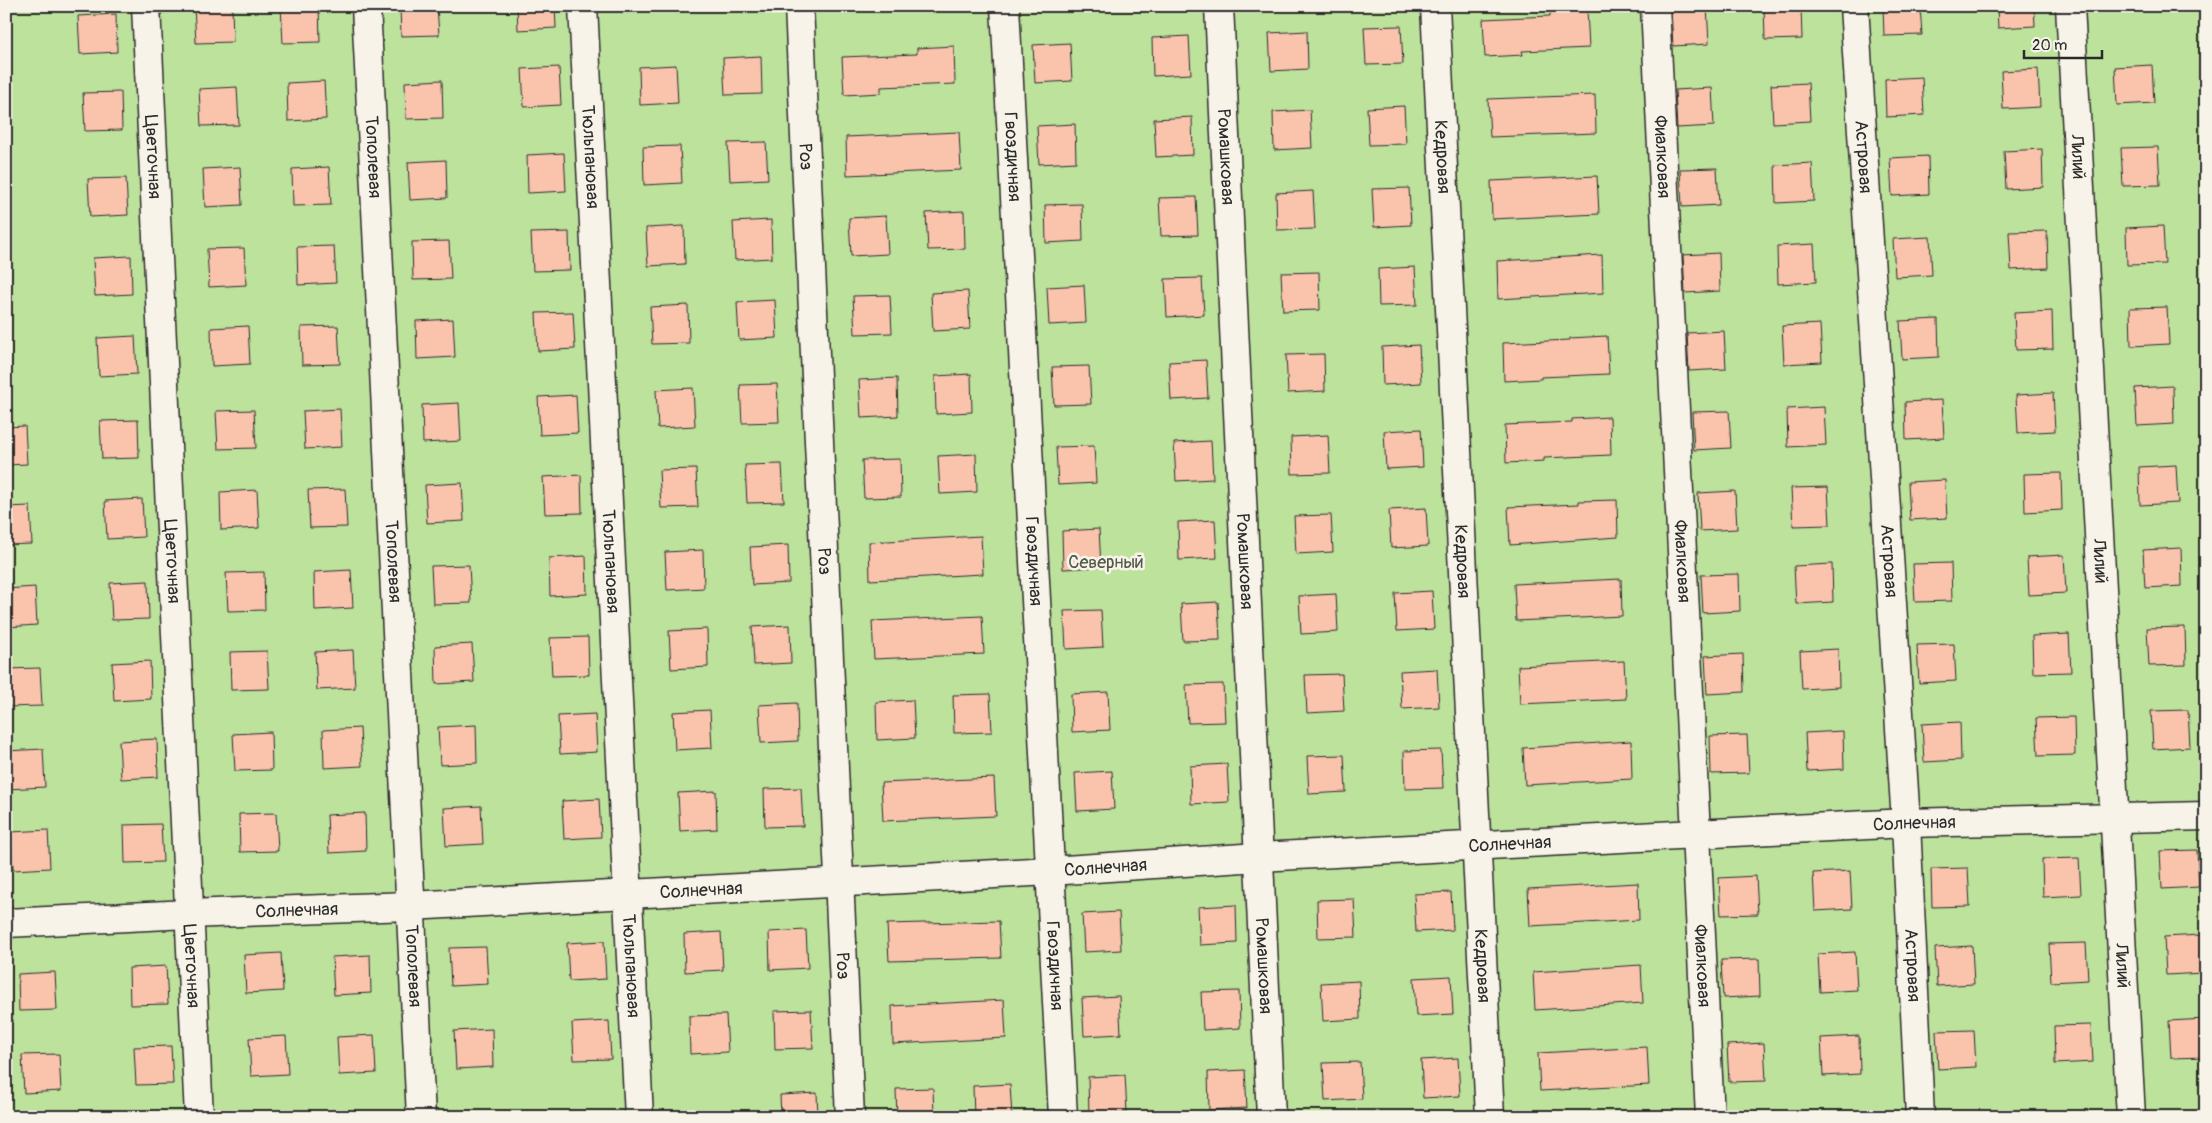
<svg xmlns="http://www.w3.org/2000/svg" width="2212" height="1123" font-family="Pangolin,sans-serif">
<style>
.green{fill:#bde29c;stroke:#748664}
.building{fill:#fac4ac;stroke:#2b2b2b}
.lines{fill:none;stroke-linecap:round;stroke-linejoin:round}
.minor-casing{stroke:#2b2b2b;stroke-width:31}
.minor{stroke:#f7f3e8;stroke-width:28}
.labels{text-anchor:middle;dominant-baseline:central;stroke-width:5;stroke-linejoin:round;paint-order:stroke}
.street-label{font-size:18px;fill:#2b2b2b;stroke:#f7f3e8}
.park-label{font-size:18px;fill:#505947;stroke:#f7f3e8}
</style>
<rect width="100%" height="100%" fill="#f7f3e8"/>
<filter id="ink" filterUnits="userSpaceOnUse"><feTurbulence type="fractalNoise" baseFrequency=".02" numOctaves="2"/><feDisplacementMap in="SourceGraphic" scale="10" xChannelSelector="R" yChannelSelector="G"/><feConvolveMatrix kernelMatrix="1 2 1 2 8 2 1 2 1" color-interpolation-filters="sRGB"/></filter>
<g filter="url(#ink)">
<rect class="green" x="6" y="6" width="2200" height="1111"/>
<g class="building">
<polygon points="194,6 232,6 233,42 196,43"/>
<polygon points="281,6 319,6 320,42 283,43"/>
<polygon points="400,6 437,6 439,35 401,36"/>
<polygon points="517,6 555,6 556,28 518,30"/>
<polygon points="1707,6 1709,44 1673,46 1671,8"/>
<polygon points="1764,6 1801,6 1802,39 1765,40"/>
<polygon points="1883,6 1920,6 1922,35 1884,36"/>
<polygon points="1997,6 2034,6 2035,26 1998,28"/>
<polygon points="1587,10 1589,48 1522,51 1523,55 1485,57 1483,19 1550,16 1550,12"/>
<polygon points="116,14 117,52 80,54 78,16"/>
<polygon points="1401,26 1403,64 1366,65 1364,27"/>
<polygon points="1307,31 1308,69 1271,71 1269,33"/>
<polygon points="1189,36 1191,74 1153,76 1152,38"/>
<polygon points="1070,43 1072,81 1035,83 1033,45"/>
<polygon points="954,46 955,84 881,87 881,93 844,95 842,57 917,54 917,48"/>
<polygon points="761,56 762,94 725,95 723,58"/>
<polygon points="676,65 678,103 640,105 639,67"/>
<polygon points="2152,65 2154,103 2117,105 2115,67"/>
<polygon points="559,67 561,105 524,107 522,69"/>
<polygon points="2038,69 2040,107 2003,109 2001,71"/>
<polygon points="1922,77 1924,115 1886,117 1885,79"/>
<polygon points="442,80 443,118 406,119 405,82"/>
<polygon points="324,81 326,119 288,121 287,83"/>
<polygon points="1808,83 1810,121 1773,123 1771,85"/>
<polygon points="237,87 239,125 201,126 199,89"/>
<polygon points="1712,88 1714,126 1677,128 1675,90"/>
<polygon points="121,92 122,130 85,131 83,93"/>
<polygon points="1595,95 1596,133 1490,137 1488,99"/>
<polygon points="1404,106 1406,144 1369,145 1367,108"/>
<polygon points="1310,110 1312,148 1274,150 1273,112"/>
<polygon points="1192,117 1193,155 1156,157 1154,119"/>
<polygon points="1075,124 1076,162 1039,164 1037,126"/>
<polygon points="959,132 961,170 847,175 846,137"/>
<polygon points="766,142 768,179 730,181 728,143"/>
<polygon points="680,146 682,183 644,185 643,147"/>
<polygon points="2158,147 2160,185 2123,186 2121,148"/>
<polygon points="2042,149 2043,187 2006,189 2004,151"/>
<polygon points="564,153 566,191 528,193 527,155"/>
<polygon points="1928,156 1929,194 1892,196 1890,158"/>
<polygon points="446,160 447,198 410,200 408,162"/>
<polygon points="1812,163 1814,201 1776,203 1775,165"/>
<polygon points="240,167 242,205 205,207 203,169"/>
<polygon points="329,167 331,205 293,206 292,169"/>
<polygon points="1717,168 1719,205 1682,207 1680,169"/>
<polygon points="1597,176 1599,214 1492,219 1491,181"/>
<polygon points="126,178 128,215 90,217 88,179"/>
<polygon points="1409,188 1411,225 1374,227 1372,189"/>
<polygon points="1313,191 1315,229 1277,230 1276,193"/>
<polygon points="1196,197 1198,235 1161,236 1159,198"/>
<polygon points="1082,204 1083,241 1046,243 1045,205"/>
<polygon points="964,211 965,249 928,250 926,213"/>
<polygon points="886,216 888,254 851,256 849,218"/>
<polygon points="771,220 772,258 735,260 733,222"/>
<polygon points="684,226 685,264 648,266 646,228"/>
<polygon points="2163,226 2165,264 2127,265 2126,228"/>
<polygon points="2047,231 2048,268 2011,270 2009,232"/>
<polygon points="569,232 570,270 533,271 531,233"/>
<polygon points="1930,237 1932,275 1895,277 1893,239"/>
<polygon points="449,241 451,279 413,280 412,242"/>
<polygon points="1814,244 1816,282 1778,284 1777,246"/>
<polygon points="334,246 336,283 298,285 297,247"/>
<polygon points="244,248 246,285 209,287 207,249"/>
<polygon points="1719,253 1720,291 1685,293 1683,255"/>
<polygon points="1602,255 1603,293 1498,299 1497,261"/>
<polygon points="131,256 132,294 95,296 93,258"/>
<polygon points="1415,267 1417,305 1379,306 1378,269"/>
<polygon points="1319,272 1320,310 1283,311 1281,273"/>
<polygon points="1202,278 1204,315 1167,317 1165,279"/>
<polygon points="1084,285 1086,323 1049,325 1047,287"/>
<polygon points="968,291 970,329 933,331 931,293"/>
<polygon points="890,295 892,333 855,334 853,296"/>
<polygon points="775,300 777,338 739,340 737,302"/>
<polygon points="688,305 689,343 652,344 650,307"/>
<polygon points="2167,307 2169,344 2131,346 2130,308"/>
<polygon points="2052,311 2053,349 2016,350 2014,313"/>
<polygon points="573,312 575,349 538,351 536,313"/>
<polygon points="453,319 455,357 417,359 416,321"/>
<polygon points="1938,319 1939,357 1902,359 1900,321"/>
<polygon points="1820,324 1822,362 1784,364 1782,326"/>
<polygon points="248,326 250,364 212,366 211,328"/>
<polygon points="338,326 340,364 302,365 301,327"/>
<polygon points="1724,331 1726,369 1689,371 1687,333"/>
<polygon points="135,336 137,374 99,376 97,338"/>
<polygon points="1607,336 1609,374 1541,377 1541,379 1504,381 1503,343 1570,340 1570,338"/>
<polygon points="1419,345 1421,383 1383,385 1382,347"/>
<polygon points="1324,354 1325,391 1288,393 1286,355"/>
<polygon points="1206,360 1208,398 1171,400 1169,362"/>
<polygon points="1089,366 1091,404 1054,405 1052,367"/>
<polygon points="971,374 972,412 936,414 935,376"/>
<polygon points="897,378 898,416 861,418 859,380"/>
<polygon points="777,384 779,422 742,423 740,385"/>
<polygon points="2173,386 2174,424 2137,426 2135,388"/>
<polygon points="693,388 695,426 658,428 656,390"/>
<polygon points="2053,393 2055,431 2018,433 2016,395"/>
<polygon points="576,395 578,433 540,435 538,397"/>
<polygon points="1942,400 1944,438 1906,440 1905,402"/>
<polygon points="459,403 461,441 423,443 422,405"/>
<polygon points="1824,407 1826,445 1788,447 1787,409"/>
<polygon points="340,409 342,447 305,449 303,411"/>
<polygon points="254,410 256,448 218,449 216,411"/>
<polygon points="1729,411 1731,448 1694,450 1692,412"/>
<polygon points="1610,417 1611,455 1544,458 1544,461 1506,463 1505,425 1572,422 1572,419"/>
<polygon points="138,420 139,458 102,459 100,421"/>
<polygon points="25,426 27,464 6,465 6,427"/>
<polygon points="1421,429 1423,467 1386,469 1384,431"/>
<polygon points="1328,435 1330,473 1292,474 1291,437"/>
<polygon points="1211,441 1213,479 1176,481 1174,443"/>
<polygon points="1094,446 1096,483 1058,485 1056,447"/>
<polygon points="976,454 977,492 940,494 938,456"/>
<polygon points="900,459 901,497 864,498 862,460"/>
<polygon points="782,464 784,502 747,503 745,465"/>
<polygon points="2176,465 2178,503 2140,505 2139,467"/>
<polygon points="696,469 698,507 661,508 659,470"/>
<polygon points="2061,473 2062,510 2025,512 2024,474"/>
<polygon points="581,475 582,513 545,514 543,477"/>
<polygon points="1945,480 1947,518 1910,520 1908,482"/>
<polygon points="462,483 464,521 427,523 425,485"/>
<polygon points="1828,487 1830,525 1793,526 1791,488"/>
<polygon points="345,489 347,527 310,528 308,490"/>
<polygon points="257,490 259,528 221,530 220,492"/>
<polygon points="1735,491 1737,529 1700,531 1698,493"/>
<polygon points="142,499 144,537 107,539 105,501"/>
<polygon points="1617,500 1618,537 1510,545 1508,507 1579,504 1579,501"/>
<polygon points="30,506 32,544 6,545 6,507"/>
<polygon points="1426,508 1428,546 1391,548 1389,510"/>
<polygon points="1331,515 1333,552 1296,554 1294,516"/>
<polygon points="1215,520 1217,558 1179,560 1178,522"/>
<polygon points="1099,529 1101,567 1063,569 1062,531"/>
<polygon points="981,536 983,574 870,580 869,542"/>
<polygon points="788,545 789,583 752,585 750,547"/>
<polygon points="2181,548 2182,586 2145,588 2143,550"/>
<polygon points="703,550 704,588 667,590 665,552"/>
<polygon points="2064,555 2066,593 2029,595 2027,557"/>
<polygon points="586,556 587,594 550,596 549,558"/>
<polygon points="1951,563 1952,601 1915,602 1913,564"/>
<polygon points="1832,564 1833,602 1796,604 1794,566"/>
<polygon points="469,565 471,603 433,604 431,566"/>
<polygon points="351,570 353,608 315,610 314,572"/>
<polygon points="264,572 265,610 228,611 226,573"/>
<polygon points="1739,574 1740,611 1703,613 1701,575"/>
<polygon points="1621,579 1622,616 1516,621 1514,584"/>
<polygon points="148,581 149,619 112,620 110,583"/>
<polygon points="35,587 37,625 6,627 6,589"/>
<polygon points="1432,591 1434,629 1397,631 1395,593"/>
<polygon points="1336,594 1338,632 1301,634 1299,596"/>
<polygon points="1218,602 1220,640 1183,641 1181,604"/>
<polygon points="1101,610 1103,647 1066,649 1064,611"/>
<polygon points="982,616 984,654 874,659 872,621"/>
<polygon points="790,625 791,663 754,665 752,627"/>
<polygon points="2185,627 2186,665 2149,666 2147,628"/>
<polygon points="707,629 708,667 671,669 669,631"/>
<polygon points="2069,634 2071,672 2033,673 2032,636"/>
<polygon points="588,637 589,675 552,676 550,638"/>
<polygon points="472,644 474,682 436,684 435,646"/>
<polygon points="1954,644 1956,681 1919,683 1917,645"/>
<polygon points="1838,649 1839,687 1802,689 1800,651"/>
<polygon points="353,650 355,688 317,690 315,652"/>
<polygon points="267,651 269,689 231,690 230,652"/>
<polygon points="1743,654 1744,692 1707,694 1705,656"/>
<polygon points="150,661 151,699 114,701 112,663"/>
<polygon points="1624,661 1626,699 1520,704 1518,666"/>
<polygon points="40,668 42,706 6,707 6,669"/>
<polygon points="1437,669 1439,707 1402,709 1400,671"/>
<polygon points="1342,674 1344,711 1307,713 1305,675"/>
<polygon points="1223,684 1225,722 1188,723 1186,685"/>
<polygon points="1108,692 1110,730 1072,732 1071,694"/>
<polygon points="990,694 992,732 954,733 953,695"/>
<polygon points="913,700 915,738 877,740 876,702"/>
<polygon points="797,703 798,741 761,743 759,705"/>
<polygon points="710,710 712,748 675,750 673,712"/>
<polygon points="2188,710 2190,747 2153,749 2151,711"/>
<polygon points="595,714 597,752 560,754 558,716"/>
<polygon points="2074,717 2075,755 2038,756 2036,718"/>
<polygon points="1960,722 1961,760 1924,762 1922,724"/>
<polygon points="476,725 477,763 440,765 438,727"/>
<polygon points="360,728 362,766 324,768 323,730"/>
<polygon points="1843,731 1844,769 1807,771 1805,733"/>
<polygon points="271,732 272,770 235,771 233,734"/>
<polygon points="1747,735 1749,773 1711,774 1710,736"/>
<polygon points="157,739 158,777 121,779 119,741"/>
<polygon points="1631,741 1632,779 1525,785 1523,748"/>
<polygon points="43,749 45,787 7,789 6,751"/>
<polygon points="1441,750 1443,788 1405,789 1404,751"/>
<polygon points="1344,755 1346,792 1309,794 1307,756"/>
<polygon points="1227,764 1229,802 1191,804 1190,766"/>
<polygon points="1112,771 1114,809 1077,811 1075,773"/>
<polygon points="994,778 996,816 883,821 881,783"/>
<polygon points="801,788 803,826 765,827 764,789"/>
<polygon points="716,791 717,829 680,831 678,793"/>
<polygon points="599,799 601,837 564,839 562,801"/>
<polygon points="481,806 483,844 446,846 444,808"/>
<polygon points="276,813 278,851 240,852 239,814"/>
<polygon points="365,813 366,851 329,853 327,815"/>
<polygon points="161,824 163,862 125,863 124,825"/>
<polygon points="48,830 50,868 13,870 11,832"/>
<polygon points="2197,850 2199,887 2162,889 2160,851"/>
<polygon points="2079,858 2081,895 2043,897 2042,859"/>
<polygon points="1968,868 1970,906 1932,907 1931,869"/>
<polygon points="1850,871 1852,909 1815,911 1813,873"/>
<polygon points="1756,876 1758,914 1721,915 1719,878"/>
<polygon points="1638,883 1639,920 1530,926 1528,889"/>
<polygon points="1451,892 1453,930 1416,932 1414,894"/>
<polygon points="1354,899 1356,937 1318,938 1317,900"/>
<polygon points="1236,905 1237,943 1200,945 1198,907"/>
<polygon points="1119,912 1121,950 1084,952 1082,914"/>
<polygon points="999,921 1001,958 889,961 887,924"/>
<polygon points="806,930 808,968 770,970 769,932"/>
<polygon points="721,932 723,970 685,972 684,934"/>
<polygon points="2201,935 2203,973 2166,975 2164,937"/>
<polygon points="604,941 606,979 569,981 567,943"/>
<polygon points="2086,943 2088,980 2051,982 2049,944"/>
<polygon points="1972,946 1974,984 1937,986 1935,948"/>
<polygon points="486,947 488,984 451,986 449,948"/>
<polygon points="1855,952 1857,990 1820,992 1818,954"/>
<polygon points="281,953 283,991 246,993 244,955"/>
<polygon points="370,955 371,993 334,995 332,957"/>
<polygon points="1759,959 1760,996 1723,998 1721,960"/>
<polygon points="1641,965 1643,1003 1535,1010 1533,972"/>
<polygon points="166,966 168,1004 130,1005 129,968"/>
<polygon points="55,972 57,1010 19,1011 18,974"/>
<polygon points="1451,976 1453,1014 1416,1016 1414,978"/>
<polygon points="1359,981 1360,1019 1323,1021 1321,983"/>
<polygon points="1239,991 1240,1028 1203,1030 1201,992"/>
<polygon points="1119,996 1121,1034 1084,1036 1082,998"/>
<polygon points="1004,1000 1006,1038 893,1044 892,1006"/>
<polygon points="811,1010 813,1048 775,1049 774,1011"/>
<polygon points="726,1015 728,1052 690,1054 689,1016"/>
<polygon points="2206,1019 2206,1057 2171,1058 2169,1021"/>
<polygon points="609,1021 611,1059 574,1060 572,1023"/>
<polygon points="2091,1025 2093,1062 2055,1064 2054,1026"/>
<polygon points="492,1029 493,1067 456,1069 454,1031"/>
<polygon points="1974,1030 1976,1067 1938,1069 1936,1031"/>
<polygon points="374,1035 376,1073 339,1075 337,1037"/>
<polygon points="286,1036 288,1074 251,1076 249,1038"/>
<polygon points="1859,1036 1860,1074 1823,1076 1821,1038"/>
<polygon points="1764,1043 1766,1081 1729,1082 1727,1045"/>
<polygon points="171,1046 173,1084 136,1085 134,1047"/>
<polygon points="1647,1047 1649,1085 1540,1091 1538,1053"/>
<polygon points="59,1054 61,1091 24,1093 22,1055"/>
<polygon points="1458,1058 1460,1096 1423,1098 1421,1060"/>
<polygon points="1360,1062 1362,1099 1325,1101 1323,1063"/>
<polygon points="1245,1070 1247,1108 1209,1110 1208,1072"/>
<polygon points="1125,1075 1127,1113 1089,1115 1088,1077"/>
<polygon points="1010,1084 1012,1117 974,1117 973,1086"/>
<polygon points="933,1088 934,1117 897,1117 896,1089"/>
<polygon points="817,1093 818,1117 781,1117 780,1095"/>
</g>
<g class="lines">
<defs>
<g id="minor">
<path id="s1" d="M146 6 199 1117"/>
<path id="s2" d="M366 6 421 1117"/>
<path id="s3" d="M583 6 639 1117"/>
<path id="s4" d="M799 6 850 1117"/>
<path id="s5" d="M1005 6 1063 1117"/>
<path id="s6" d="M1219 6 1271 1117"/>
<path id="s7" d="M1435 6 1490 1117"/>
<path id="s8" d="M1655 6 1710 1117"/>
<path id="s9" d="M1854 6 1906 823 1920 1117"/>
<path id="s10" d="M2070 6 2131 1117"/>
<path id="s11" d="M6 923 188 914 410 906 1050 871 1258 857 1906 823 2206 816"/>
</g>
</defs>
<use href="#minor" class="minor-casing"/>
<use href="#minor" class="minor"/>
</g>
</g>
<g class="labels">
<g class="street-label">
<text stroke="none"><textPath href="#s1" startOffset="151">Цветочная</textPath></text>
<text stroke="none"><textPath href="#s2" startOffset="151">Тополевая</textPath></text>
<text stroke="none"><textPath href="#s3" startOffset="151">Тюльпановая</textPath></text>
<text stroke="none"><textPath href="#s4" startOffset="151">Роз</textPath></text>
<text stroke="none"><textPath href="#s5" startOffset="151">Гвоздичная</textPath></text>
<text stroke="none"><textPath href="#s6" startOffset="151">Ромашковая</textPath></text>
<text stroke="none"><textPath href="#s7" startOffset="151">Кедровая</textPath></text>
<text stroke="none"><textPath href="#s8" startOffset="151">Фиалковая</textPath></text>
<text stroke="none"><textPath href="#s9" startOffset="151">Астровая</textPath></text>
<text stroke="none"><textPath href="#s10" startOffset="151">Лилий</textPath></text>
<text stroke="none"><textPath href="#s5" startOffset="556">Гвоздичная</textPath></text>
<text stroke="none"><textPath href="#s7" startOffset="556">Кедровая</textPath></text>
<text stroke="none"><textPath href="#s9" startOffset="556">Астровая</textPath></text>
<text stroke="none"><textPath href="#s10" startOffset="556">Лилий</textPath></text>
<text stroke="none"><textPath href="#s1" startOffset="556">Цветочная</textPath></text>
<text stroke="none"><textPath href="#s2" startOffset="556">Тополевая</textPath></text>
<text stroke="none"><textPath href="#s3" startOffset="556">Тюльпановая</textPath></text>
<text stroke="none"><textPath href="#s4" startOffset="556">Роз</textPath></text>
<text stroke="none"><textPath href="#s6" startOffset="556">Ромашковая</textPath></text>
<text stroke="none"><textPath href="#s8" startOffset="556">Фиалковая</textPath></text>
<text stroke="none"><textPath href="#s11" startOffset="1911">Солнечная</textPath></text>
<text stroke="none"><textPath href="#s11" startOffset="1506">Солнечная</textPath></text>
<text stroke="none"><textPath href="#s11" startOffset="1101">Солнечная</textPath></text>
<text stroke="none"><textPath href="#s11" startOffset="696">Солнечная</textPath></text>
<text stroke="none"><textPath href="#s11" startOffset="291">Солнечная</textPath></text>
<text stroke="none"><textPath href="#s1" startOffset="961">Цветочная</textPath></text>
<text stroke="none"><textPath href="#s2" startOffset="961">Тополевая</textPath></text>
<text stroke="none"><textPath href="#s3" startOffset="961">Тюльпановая</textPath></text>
<text stroke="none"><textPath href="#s4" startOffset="961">Роз</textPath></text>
<text stroke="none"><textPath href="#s5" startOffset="961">Гвоздичная</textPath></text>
<text stroke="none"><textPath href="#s6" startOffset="961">Ромашковая</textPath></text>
<text stroke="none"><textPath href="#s7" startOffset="961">Кедровая</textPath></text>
<text stroke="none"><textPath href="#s8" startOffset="961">Фиалковая</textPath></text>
<text stroke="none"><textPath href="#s9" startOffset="961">Астровая</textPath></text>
<text stroke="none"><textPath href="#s10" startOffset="961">Лилий</textPath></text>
</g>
<g class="park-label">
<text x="1106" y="562">Северный</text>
</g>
</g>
<rect width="2212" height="1123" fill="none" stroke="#f7f3e8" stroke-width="25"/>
<rect x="12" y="12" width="2187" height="1098" fill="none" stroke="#2b2b2b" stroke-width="2" filter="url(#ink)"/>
<path d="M2024 50v8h78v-8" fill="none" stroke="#2b2b2b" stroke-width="2.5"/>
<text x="2032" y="50" font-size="15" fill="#2b2b2b" stroke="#f7f3e8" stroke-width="4" paint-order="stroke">20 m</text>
</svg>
